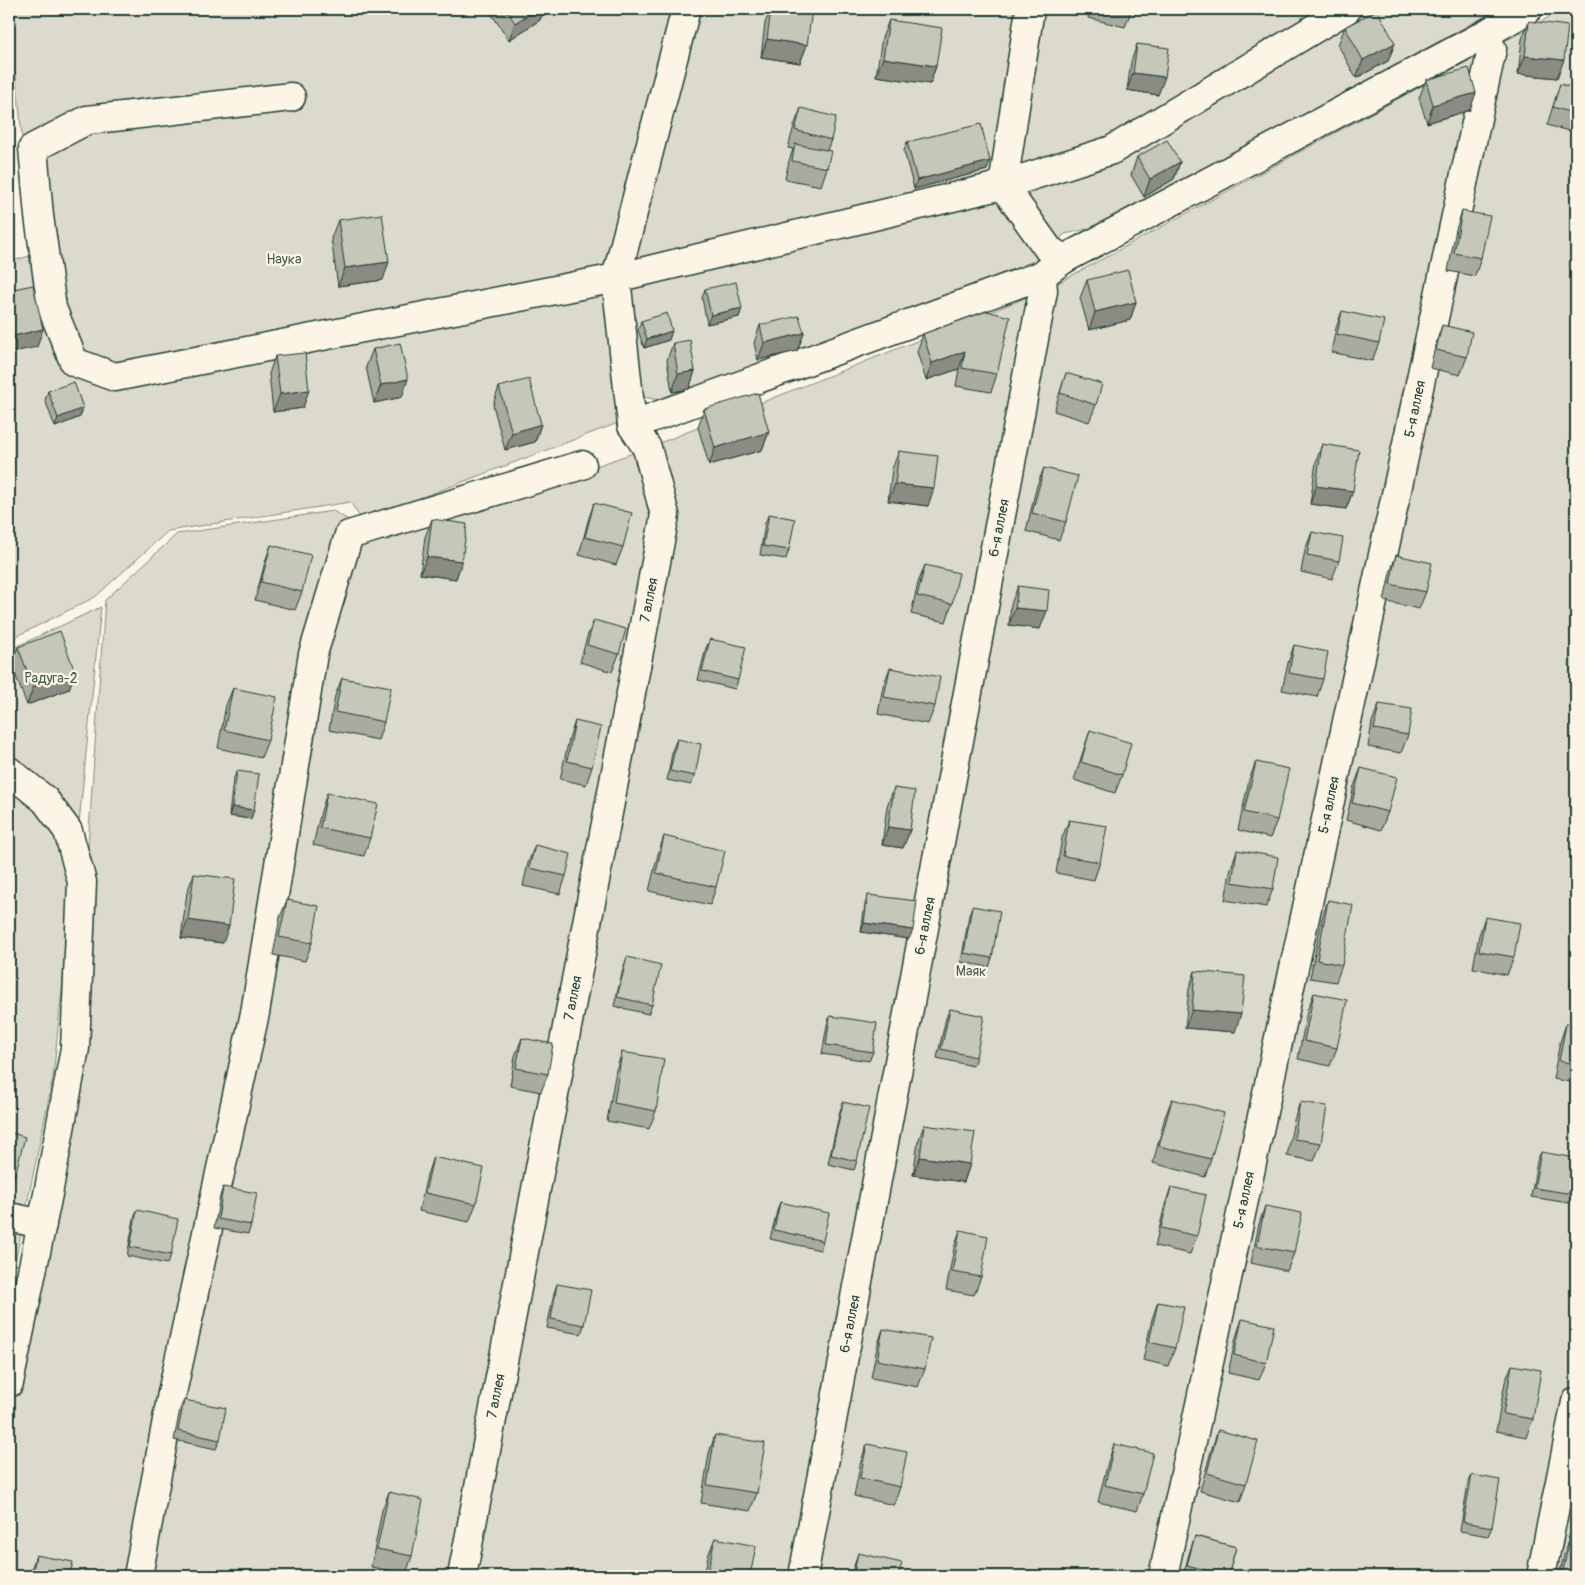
<svg xmlns="http://www.w3.org/2000/svg" width="1585" height="1585" font-family="Pangolin,sans-serif">
<style>
.green{fill:#dcdacc;stroke:#7e8c80}
.lines{fill:none;stroke-linecap:round;stroke-linejoin:round}
.minor-casing{stroke:#1f3d34;stroke-width:31}
.path{stroke:#1f3d34;stroke-width:3;stroke-dasharray:1 4;stroke-linecap:butt}
.minor{stroke:#fcf5e5;stroke-width:28}
.wall{fill:#a9ab9f;stroke:#1f3d34}
.shaded-wall{fill:#8a8b82;stroke:#1f3d34}
.building{fill:#c5c7b9;stroke:#1f3d34}
.labels{text-anchor:middle;dominant-baseline:central;stroke-width:4.5;stroke-linejoin:round;paint-order:stroke}
.park-label{font-size:14px;fill:#455c52;stroke:#fcf5e5}
.street-label{font-size:14px;fill:#1f3d34;stroke:#fcf5e5}
</style>
<rect width="100%" height="100%" fill="#fcf5e5"/>
<filter id="ink" filterUnits="userSpaceOnUse"><feTurbulence type="fractalNoise" baseFrequency=".02" numOctaves="2"/><feDisplacementMap in="SourceGraphic" scale="10" xChannelSelector="R" yChannelSelector="G"/><feConvolveMatrix kernelMatrix="1 2 1 2 8 2 1 2 1" color-interpolation-filters="sRGB"/></filter>
<g filter="url(#ink)">
<g class="green">
<polygon points="9,9 1498,9 1105,225 1065,234 1049,250 1034,261 674,403 629,394 618,423 362,520 350,502 168,531 95,597 9,640 9,262 33,255 18,94 9,25"/>
<polygon points="1564,9 1576,9 1576,1576 9,1576 9,1396 72,1078 105,600 177,534 333,511 385,541 647,448 1043,291"/>
<polygon points="101,607 53,1078 9,1292 9,650"/>
</g>
<g class="lines">
<defs>
<g id="minor">
<polyline points="1030,9 1003,185 1112,150 1347,9"/>
<polyline points="291,97 87,120 33,148 39,216 52,308 74,362 115,377 616,278 1003,185 1049,250 1064,259"/>
<polyline points="632,425 1042,275 1064,259 1484,35 1528,9"/>
<polyline points="632,425 616,278 686,9"/>
<polyline points="9,771 45,800 68,831 82,882 75,1048 48,1194 9,1383"/>
<polyline points="9,1217 42,1224"/>
<polyline points="138,1576 172,1393 255,1013 313,654 349,535 582,465"/>
<polyline points="462,1576 665,515 647,448 632,425"/>
<polyline points="803,1576 1043,291 1042,275"/>
<polyline points="1163,1576 1492,49 1484,35"/>
<polyline points="1541,1576 1576,1402"/>
</g>
</defs>
<use href="#minor" class="minor-casing"/>
<polyline class="path" points="9,110 15,120"/>
<use href="#minor" class="minor"/>
</g>
<g class="wall">
<polygon points="488,9 544,9 540,20 509,40"/>
<polygon points="771,9 799,9 807,45 800,63 761,57 765,23"/>
<polygon points="1090,9 1132,9 1125,27 1088,18"/>
<polygon points="889,20 936,66 930,84 876,76 882,38"/>
<polygon points="1529,21 1557,78 1518,74 1522,39"/>
<polygon points="1345,27 1395,43 1388,61 1356,78 1338,45"/>
<polygon points="1137,44 1158,95 1127,90 1131,62"/>
<polygon points="1426,80 1470,110 1427,123 1419,98"/>
<polygon points="1560,84 1576,89 1576,133 1547,125"/>
<polygon points="801,108 831,140 827,150 827,168 821,186 785,179 789,161 793,149 788,148 794,126"/>
<polygon points="907,142 987,170 914,189 904,151"/>
<polygon points="1137,157 1180,162 1174,179 1144,197 1131,175"/>
<polygon points="1462,211 1481,258 1475,276 1448,271 1456,229"/>
<polygon points="338,220 383,280 338,286 331,238"/>
<polygon points="1087,280 1136,302 1130,320 1089,330 1080,298"/>
<polygon points="705,289 742,308 739,317 707,324 702,298"/>
<polygon points="987,311 997,374 991,392 956,386 959,369 926,380 917,352 923,334"/>
<polygon points="1342,311 1379,343 1372,361 1331,352 1336,328"/>
<polygon points="641,321 669,340 644,348 638,330"/>
<polygon points="760,325 804,333 797,351 758,360 754,343"/>
<polygon points="1442,325 1467,357 1460,375 1430,368 1436,343"/>
<polygon points="673,343 695,371 689,389 672,392 667,360"/>
<polygon points="373,349 402,397 374,403 366,367"/>
<polygon points="275,356 303,408 273,412 269,374"/>
<polygon points="1066,373 1096,405 1089,422 1054,411"/>
<polygon points="499,387 541,424 535,442 505,450 493,405"/>
<polygon points="48,391 80,417 55,427 45,400"/>
<polygon points="704,409 769,432 762,450 709,465 698,427"/>
<polygon points="1322,444 1353,491 1346,509 1310,504 1316,462"/>
<polygon points="899,451 928,506 888,501 892,469"/>
<polygon points="1044,468 1066,522 1059,540 1026,531 1037,485"/>
<polygon points="594,503 623,547 616,565 579,555 588,521"/>
<polygon points="769,514 789,550 786,559 760,555 765,523"/>
<polygon points="432,519 462,561 456,579 420,574 425,537"/>
<polygon points="1312,532 1339,561 1332,579 1301,572 1305,550"/>
<polygon points="271,545 302,592 295,610 255,600 265,562"/>
<polygon points="1396,555 1426,592 1419,609 1384,601 1390,573"/>
<polygon points="925,565 952,604 946,622 911,614 918,583"/>
<polygon points="1018,586 1040,629 1009,625 1011,604"/>
<polygon points="594,620 619,654 612,672 580,662 587,637"/>
<polygon points="710,639 738,680 735,689 698,680 706,648"/>
<polygon points="1294,645 1323,679 1317,697 1282,690 1288,663"/>
<polygon points="18,647 75,672 69,689 27,705 11,664"/>
<polygon points="890,668 935,706 928,724 878,714 883,686"/>
<polygon points="342,678 384,722 378,740 329,730 335,696"/>
<polygon points="233,688 268,740 261,758 218,748 226,705"/>
<polygon points="1379,704 1408,735 1401,753 1368,747 1372,722"/>
<polygon points="575,721 592,767 586,785 560,779 569,739"/>
<polygon points="1090,730 1122,775 1115,793 1074,780"/>
<polygon points="677,739 695,776 691,785 667,780 673,748"/>
<polygon points="1256,762 1277,820 1270,838 1238,830 1249,780"/>
<polygon points="1361,768 1388,812 1381,830 1346,820 1354,786"/>
<polygon points="237,771 251,819 229,816 233,780"/>
<polygon points="894,788 910,830 903,848 882,845 887,806"/>
<polygon points="327,793 370,838 364,856 313,845 321,811"/>
<polygon points="1069,820 1100,862 1094,880 1056,873 1062,838"/>
<polygon points="664,836 716,887 710,905 649,891 658,854"/>
<polygon points="535,845 566,876 560,894 523,886 528,863"/>
<polygon points="1237,850 1273,889 1266,907 1225,900 1231,868"/>
<polygon points="194,874 223,943 181,938 187,892"/>
<polygon points="868,895 909,939 861,932 865,904"/>
<polygon points="287,900 312,943 305,961 273,955 280,917"/>
<polygon points="1328,900 1342,965 1336,982 1310,978 1322,918"/>
<polygon points="972,906 992,958 989,967 961,962 969,915"/>
<polygon points="1485,917 1514,957 1507,975 1473,968 1479,935"/>
<polygon points="627,957 652,1005 648,1014 614,1006 624,966"/>
<polygon points="1576,959 1576,987 1570,985"/>
<polygon points="1195,971 1235,1032 1185,1028 1189,989"/>
<polygon points="1314,993 1337,1048 1330,1066 1298,1059 1307,1011"/>
<polygon points="950,1009 976,1057 973,1066 937,1058 946,1018"/>
<polygon points="830,1016 873,1052 869,1061 822,1054 827,1025"/>
<polygon points="1566,1024 1576,1026 1576,1083 1553,1079 1560,1042"/>
<polygon points="522,1038 548,1074 541,1092 510,1086 515,1056"/>
<polygon points="622,1052 656,1111 649,1129 607,1121 616,1070"/>
<polygon points="1172,1099 1211,1159 1205,1177 1153,1163 1165,1117"/>
<polygon points="843,1102 857,1161 854,1170 828,1164 840,1111"/>
<polygon points="1300,1102 1321,1143 1314,1161 1287,1156 1294,1120"/>
<polygon points="924,1125 970,1164 964,1182 913,1175 918,1142"/>
<polygon points="9,1132 15,1175 11,1184 9,1183"/>
<polygon points="1541,1152 1573,1194 1569,1203 1531,1197 1537,1161"/>
<polygon points="433,1157 476,1204 469,1222 419,1211 427,1175"/>
<polygon points="223,1187 251,1225 248,1234 214,1228 220,1196"/>
<polygon points="1171,1187 1197,1236 1190,1254 1155,1246 1165,1205"/>
<polygon points="780,1202 823,1241 820,1250 770,1239 777,1211"/>
<polygon points="1265,1206 1294,1253 1287,1271 1251,1263 1259,1224"/>
<polygon points="137,1210 171,1255 167,1264 127,1256 134,1219"/>
<polygon points="960,1230 981,1277 974,1295 946,1290 954,1248"/>
<polygon points="557,1284 584,1325 581,1334 547,1328 554,1293"/>
<polygon points="1158,1302 1175,1348 1168,1366 1143,1360 1152,1319"/>
<polygon points="1242,1319 1266,1363 1259,1380 1228,1373 1236,1337"/>
<polygon points="883,1329 925,1369 918,1387 871,1378 877,1347"/>
<polygon points="1512,1365 1533,1419 1526,1437 1496,1431 1505,1382"/>
<polygon points="184,1400 220,1440 216,1449 174,1440 180,1409"/>
<polygon points="1218,1430 1246,1484 1240,1502 1200,1491 1212,1448"/>
<polygon points="715,1435 757,1493 750,1511 701,1503 709,1453"/>
<polygon points="867,1444 900,1487 894,1505 854,1496 861,1461"/>
<polygon points="1114,1444 1143,1494 1137,1511 1098,1502 1108,1462"/>
<polygon points="1472,1475 1492,1527 1488,1536 1460,1531 1468,1484"/>
<polygon points="389,1492 412,1556 406,1574 371,1567 382,1510"/>
<polygon points="1573,1524 1576,1576 1559,1576 1567,1542"/>
<polygon points="1195,1536 1236,1547 1228,1576 1183,1576 1189,1554"/>
<polygon points="715,1538 750,1576 704,1576 708,1556"/>
<polygon points="858,1553 898,1576 851,1576"/>
<polygon points="36,1555 70,1574 85,1576 29,1576"/>
</g>
<g class="shaded-wall">
<polygon points="537,9 544,9 540,20 509,40 515,23"/>
<polygon points="767,39 807,45 800,63 761,57"/>
<polygon points="1395,43 1388,61 1356,78 1363,60"/>
<polygon points="1525,56 1564,60 1557,78 1518,74"/>
<polygon points="883,58 936,66 930,84 876,76"/>
<polygon points="1133,73 1165,77 1158,95 1127,90"/>
<polygon points="1476,93 1470,110 1427,123 1433,105"/>
<polygon points="990,161 987,170 914,189 917,180"/>
<polygon points="1180,162 1174,179 1144,197 1150,179"/>
<polygon points="389,262 383,280 338,286 345,268"/>
<polygon points="1136,302 1130,320 1089,330 1095,312"/>
<polygon points="742,308 739,317 707,324 711,315"/>
<polygon points="43,329 37,347 9,353 9,337"/>
<polygon points="672,331 669,340 644,348 647,339"/>
<polygon points="804,333 797,351 758,360 764,343"/>
<polygon points="965,351 959,369 926,380 932,363"/>
<polygon points="695,371 689,389 672,392 678,374"/>
<polygon points="408,379 402,397 374,403 381,385"/>
<polygon points="309,390 303,408 273,412 280,394"/>
<polygon points="83,408 80,417 55,427 58,418"/>
<polygon points="541,424 535,442 505,450 512,433"/>
<polygon points="769,432 762,450 709,465 715,448"/>
<polygon points="895,484 934,488 928,506 888,501"/>
<polygon points="1316,486 1353,491 1346,509 1310,504"/>
<polygon points="427,557 462,561 456,579 420,574"/>
<polygon points="1015,608 1047,611 1040,629 1009,625"/>
<polygon points="75,672 69,689 27,705 33,687"/>
<polygon points="232,807 254,810 251,819 229,816"/>
<polygon points="888,827 910,830 903,848 882,845"/>
<polygon points="188,920 229,926 223,943 181,938"/>
<polygon points="864,923 913,930 909,939 861,932"/>
<polygon points="1192,1010 1241,1014 1235,1032 1185,1028"/>
<polygon points="920,1157 970,1164 964,1182 913,1175"/>
</g>
<g class="building">
<polygon points="506,9 537,9 515,23"/>
<polygon points="771,9 799,9 812,10 807,45 767,39"/>
<polygon points="1377,10 1395,43 1363,60 1345,27"/>
<polygon points="889,20 942,28 936,66 883,58"/>
<polygon points="1529,21 1568,26 1564,60 1525,56"/>
<polygon points="1137,44 1169,48 1165,77 1133,73"/>
<polygon points="1469,68 1476,93 1433,105 1426,80"/>
<polygon points="1560,84 1576,89 1576,114 1553,107"/>
<polygon points="801,108 836,117 831,140 795,130"/>
<polygon points="981,124 990,161 917,180 907,142"/>
<polygon points="1167,140 1180,162 1150,179 1137,157"/>
<polygon points="795,144 831,151 827,168 792,161"/>
<polygon points="1462,211 1490,216 1481,258 1454,253"/>
<polygon points="382,214 389,262 345,268 338,220"/>
<polygon points="1128,270 1136,302 1095,312 1087,280"/>
<polygon points="736,282 742,308 711,315 705,289"/>
<polygon points="33,285 43,329 9,337 9,290"/>
<polygon points="987,311 1010,317 997,374 962,368 965,351 932,363 923,334"/>
<polygon points="1342,311 1384,320 1379,343 1337,334"/>
<polygon points="667,313 672,331 647,339 641,321"/>
<polygon points="799,316 804,333 764,343 760,325"/>
<polygon points="1442,325 1472,332 1467,357 1436,350"/>
<polygon points="690,340 695,371 678,374 673,343"/>
<polygon points="400,343 408,379 381,385 373,349"/>
<polygon points="305,353 309,390 280,394 275,356"/>
<polygon points="1066,373 1102,384 1096,405 1060,393"/>
<polygon points="529,379 541,424 512,433 499,387"/>
<polygon points="74,382 83,408 58,418 48,391"/>
<polygon points="758,393 769,432 715,448 704,409"/>
<polygon points="1322,444 1359,450 1353,491 1316,486"/>
<polygon points="899,451 938,456 934,488 895,484"/>
<polygon points="1044,468 1078,476 1066,522 1032,513"/>
<polygon points="594,503 632,513 623,547 585,537"/>
<polygon points="769,514 795,519 789,550 763,546"/>
<polygon points="432,519 467,524 462,561 427,557"/>
<polygon points="1312,532 1343,538 1339,561 1307,555"/>
<polygon points="271,545 311,555 302,592 261,582"/>
<polygon points="1396,555 1432,563 1426,592 1390,584"/>
<polygon points="925,565 959,573 952,604 917,596"/>
<polygon points="1018,586 1049,590 1047,611 1015,608"/>
<polygon points="594,620 626,629 619,654 587,645"/>
<polygon points="60,631 75,672 33,687 18,647"/>
<polygon points="710,639 746,647 738,680 702,671"/>
<polygon points="1294,645 1328,652 1323,679 1289,673"/>
<polygon points="890,668 940,677 935,706 884,697"/>
<polygon points="342,678 391,687 384,722 335,712"/>
<polygon points="233,688 277,697 268,740 224,730"/>
<polygon points="1379,704 1412,709 1408,735 1374,729"/>
<polygon points="575,721 601,727 592,767 567,761"/>
<polygon points="1090,730 1131,743 1122,775 1081,762"/>
<polygon points="677,739 701,744 695,776 670,771"/>
<polygon points="1256,762 1289,769 1277,820 1244,812"/>
<polygon points="1361,768 1397,777 1388,812 1352,803"/>
<polygon points="237,771 259,774 254,810 232,807"/>
<polygon points="894,788 915,791 910,830 888,827"/>
<polygon points="327,793 378,804 370,838 320,828"/>
<polygon points="1069,820 1107,826 1100,862 1063,856"/>
<polygon points="664,836 725,851 716,887 656,873"/>
<polygon points="535,845 571,854 566,876 529,868"/>
<polygon points="1237,850 1278,857 1273,889 1232,882"/>
<polygon points="194,874 235,879 229,926 188,920"/>
<polygon points="868,895 917,901 913,930 864,923"/>
<polygon points="287,900 319,906 312,943 279,937"/>
<polygon points="1328,900 1353,905 1342,965 1317,960"/>
<polygon points="972,906 1000,911 992,958 964,953"/>
<polygon points="1485,917 1520,923 1514,957 1479,951"/>
<polygon points="627,957 661,965 652,1005 617,997"/>
<polygon points="1195,971 1245,976 1241,1014 1192,1010"/>
<polygon points="1314,993 1347,1000 1337,1048 1304,1041"/>
<polygon points="950,1009 984,1016 976,1057 941,1049"/>
<polygon points="830,1016 877,1023 873,1052 826,1045"/>
<polygon points="1566,1024 1576,1026 1576,1064 1559,1061"/>
<polygon points="522,1038 553,1044 548,1074 516,1068"/>
<polygon points="622,1052 664,1059 656,1111 614,1103"/>
<polygon points="1172,1099 1224,1113 1211,1159 1159,1146"/>
<polygon points="843,1102 869,1108 857,1161 831,1155"/>
<polygon points="1300,1102 1327,1106 1321,1143 1294,1139"/>
<polygon points="924,1125 975,1132 970,1164 920,1157"/>
<polygon points="9,1132 25,1137 15,1175 9,1173"/>
<polygon points="1541,1152 1576,1158 1576,1174 1573,1194 1534,1188"/>
<polygon points="433,1157 484,1168 476,1204 425,1193"/>
<polygon points="223,1187 257,1193 251,1225 218,1219"/>
<polygon points="1171,1187 1206,1195 1197,1236 1161,1228"/>
<polygon points="780,1202 829,1213 823,1241 774,1230"/>
<polygon points="1265,1206 1302,1213 1294,1253 1257,1246"/>
<polygon points="137,1210 178,1219 171,1255 130,1247"/>
<polygon points="960,1230 988,1236 981,1277 952,1272"/>
<polygon points="557,1284 591,1290 584,1325 551,1319"/>
<polygon points="1158,1302 1184,1307 1175,1348 1149,1342"/>
<polygon points="1242,1319 1274,1326 1266,1363 1234,1355"/>
<polygon points="883,1329 931,1338 925,1369 877,1360"/>
<polygon points="1512,1365 1541,1370 1533,1419 1503,1414"/>
<polygon points="184,1400 226,1408 220,1440 178,1431"/>
<polygon points="1218,1430 1258,1441 1246,1484 1207,1473"/>
<polygon points="715,1435 765,1443 757,1493 707,1485"/>
<polygon points="867,1444 907,1452 900,1487 860,1478"/>
<polygon points="1114,1444 1153,1453 1143,1494 1105,1485"/>
<polygon points="1472,1475 1500,1480 1492,1527 1463,1522"/>
<polygon points="389,1492 423,1500 412,1556 377,1549"/>
<polygon points="1573,1524 1576,1525 1576,1576 1568,1576 1562,1575"/>
<polygon points="1195,1536 1236,1547 1228,1576 1187,1565"/>
<polygon points="715,1538 756,1546 750,1576 707,1576"/>
<polygon points="858,1553 902,1563 898,1576 853,1576"/>
<polygon points="36,1555 73,1562 70,1574 85,1576 32,1576"/>
</g>
</g>
<g class="labels">
<g class="park-label">
<text x="284" y="259">Наука</text>
<text x="51" y="678">Радуга-2</text>
<text x="971" y="971">Маяк</text>
</g>
<g class="street-label">
<text transform="translate(1415 409) rotate(-78)">5-я аллея</text>
<text transform="translate(999 528) rotate(-79)">6-я аллея</text>
<text transform="translate(649 600) rotate(-79)">7 аллея</text>
<text transform="translate(1329 805) rotate(-78)">5-я аллея</text>
<text transform="translate(925 926) rotate(-79)">6-я аллея</text>
<text transform="translate(573 998) rotate(-79)">7 аллея</text>
<text transform="translate(1244 1200) rotate(-78)">5-я аллея</text>
<text transform="translate(850 1324) rotate(-79)">6-я аллея</text>
<text transform="translate(496 1396) rotate(-79)">7 аллея</text>
</g>
</g>
<rect width="1585" height="1585" fill="none" stroke="#fcf5e5" stroke-width="30"/>
<rect x="15" y="15" width="1555" height="1555" fill="none" stroke="#1f3d34" stroke-width="2" filter="url(#ink)"/>
</svg>
